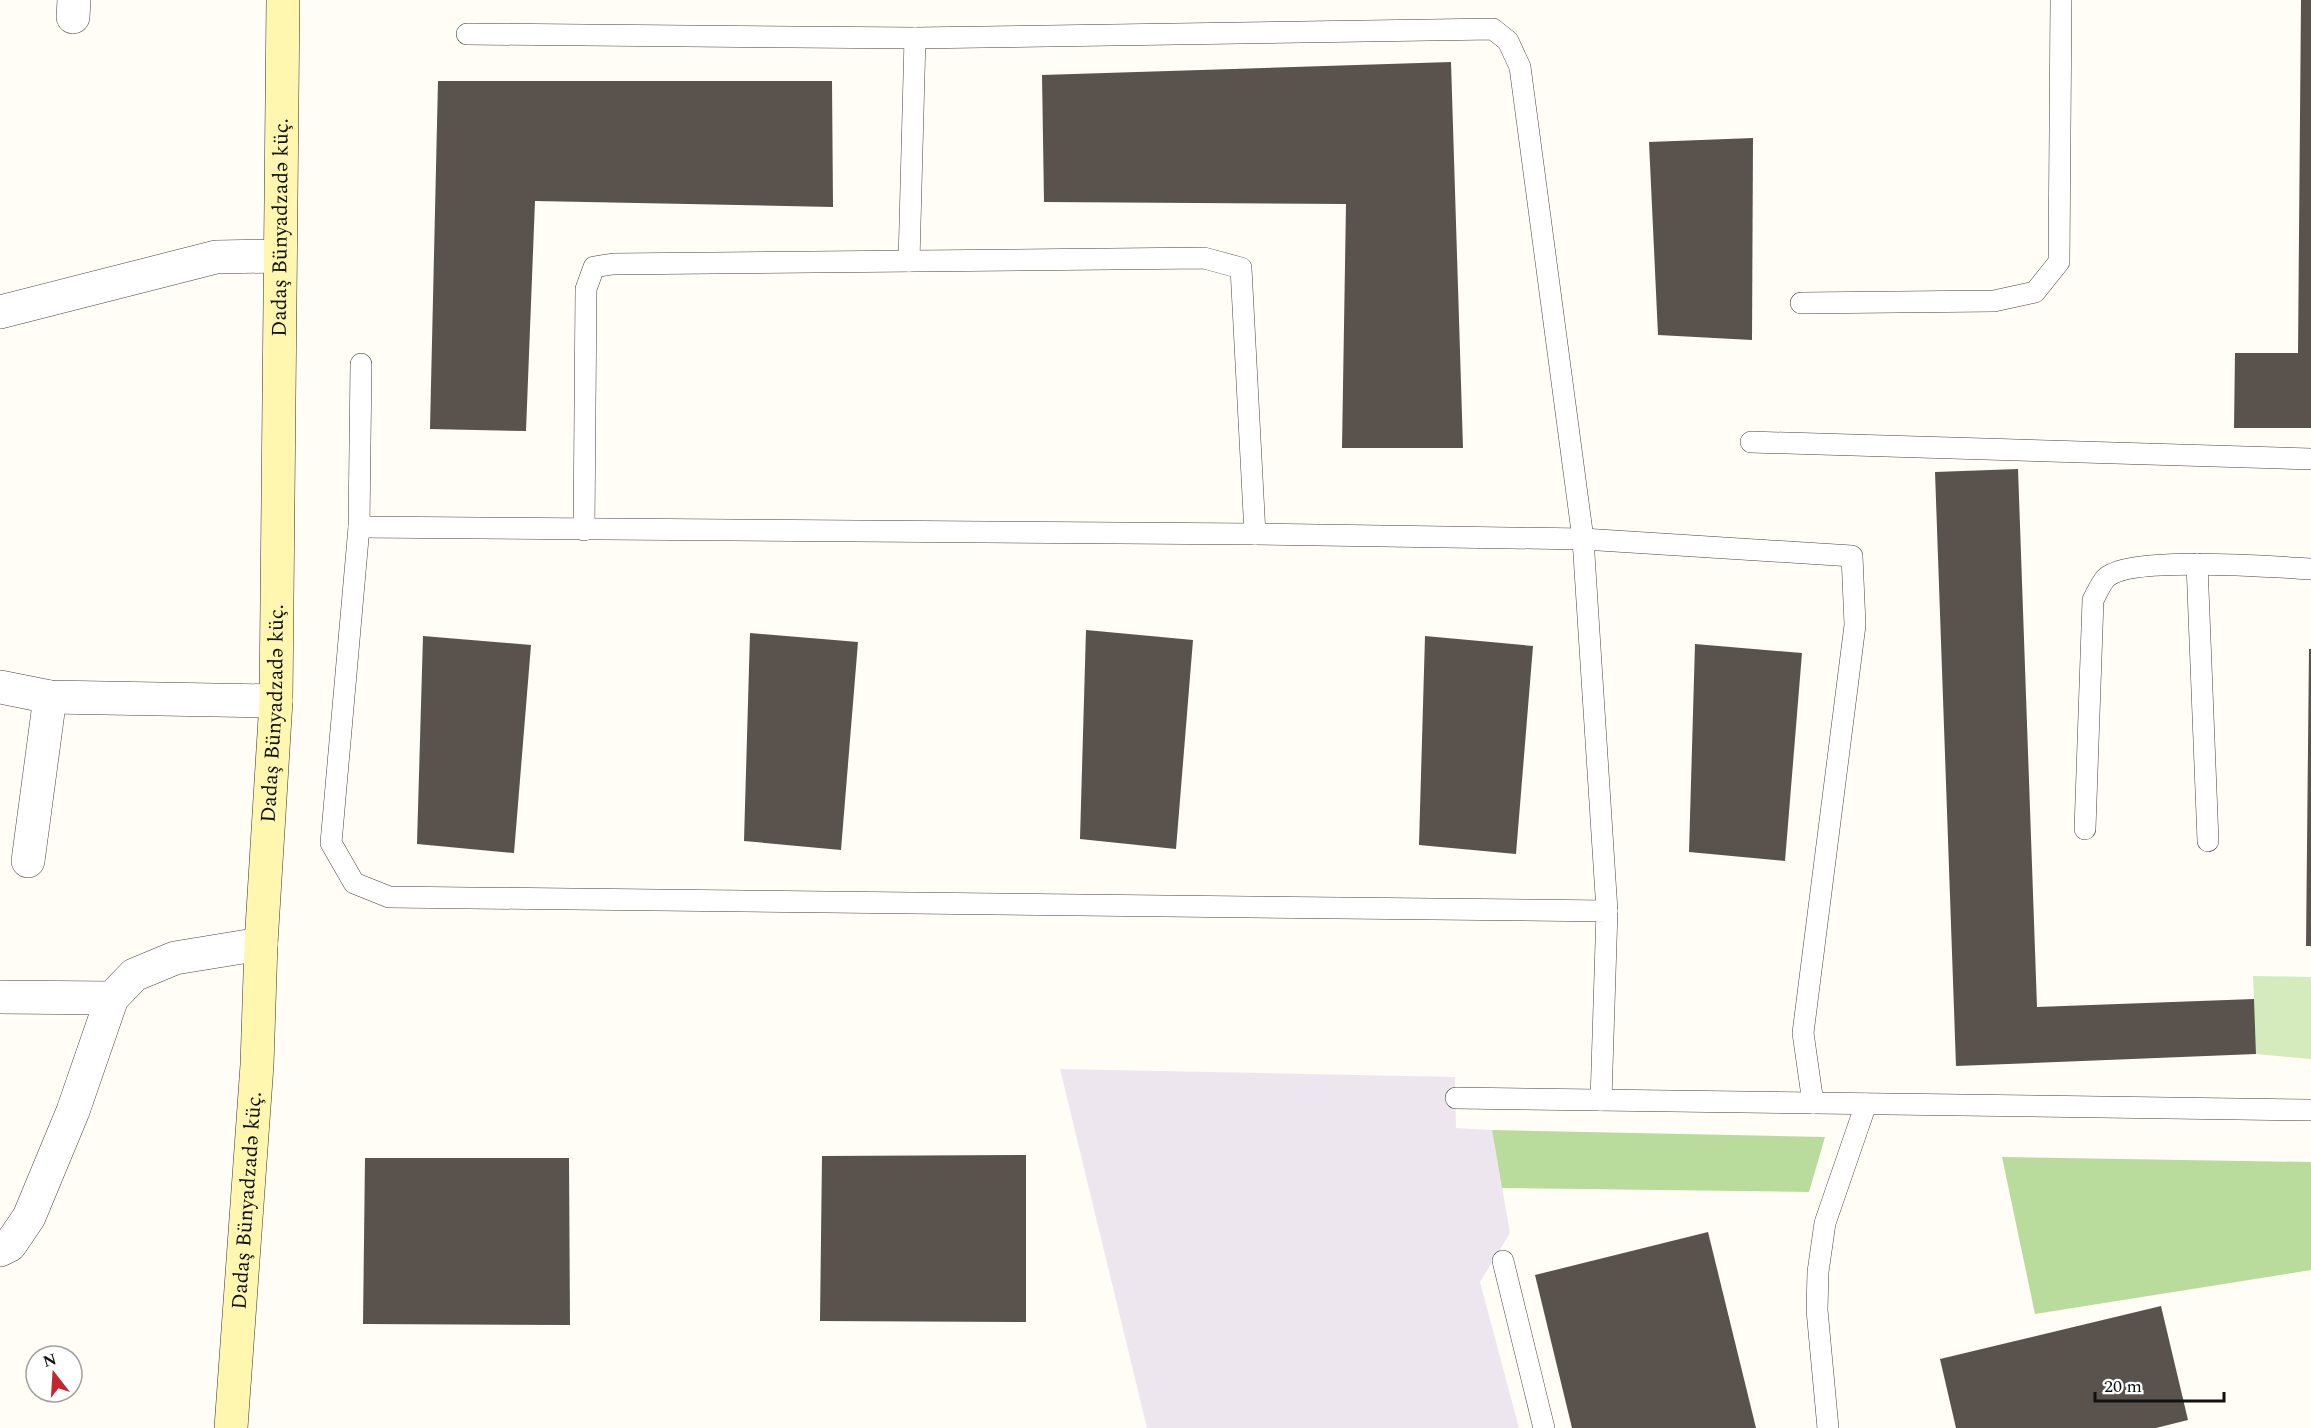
<svg xmlns="http://www.w3.org/2000/svg" width="2311" height="1428" font-family="Spectral,serif">
<style>
.industrial{fill:#eee6ef}
.green{fill:#d5ebbd}
.forest{fill:#b9dc9c}
.building{fill:#5a524d}
.lines{fill:none;stroke-linecap:round;stroke-linejoin:round}
.lane-casing{stroke:#444;stroke-width:22}
.street-casing{stroke:#444;stroke-width:34}
.secondary-casing{stroke:#333;stroke-width:34}
.lane{stroke:#fff;stroke-width:21}
.street{stroke:#fff;stroke-width:33}
.secondary{stroke:#fff6b0;stroke-width:33}
.labels{text-anchor:middle;dominant-baseline:central;stroke-width:6;stroke-linejoin:round;paint-order:stroke}
.street-label{font-size:21px;fill:#111;stroke:#fff}
</style>
<rect width="100%" height="100%" fill="#fffdf5"/>
<polygon class="industrial" points="1060,1069 1455,1077 1456,1128 1492,1130 1510,1233 1480,1282 1519,1428 1147,1428"/>
<polygon class="green" points="2253,976 2311,977 2311,1059 2256,1054"/>
<g class="forest">
<polygon points="1492,1130 1825,1137 1809,1192 1502,1188"/>
<polygon points="2002,1157 2311,1162 2311,1270 2035,1314"/>
</g>
<g class="building">
<polygon points="2301,0 2311,0 2311,428 2234,428 2235,353 2298,353"/>
<polygon points="1451,62 1463,448 1342,448 1346,204 1044,202 1042,75"/>
<polygon points="438,81 832,81 833,207 535,201 526,431 430,429"/>
<polygon points="1753,138 1752,340 1658,335 1649,142"/>
<polygon points="2018,469 2037,1007 2254,999 2256,1054 1956,1066 1935,472"/>
<polygon points="1086,630 1193,640 1176,849 1080,839"/>
<polygon points="750,633 858,642 841,850 744,841"/>
<polygon points="423,636 531,645 514,853 417,844"/>
<polygon points="1425,636 1533,646 1516,854 1419,845"/>
<polygon points="1695,644 1802,653 1785,861 1689,852"/>
<polygon points="2309,649 2311,649 2311,946 2306,946"/>
<polygon points="1026,1155 1026,1322 820,1321 822,1156"/>
<polygon points="365,1158 569,1158 570,1325 363,1324"/>
<polygon points="1708,1232 1756,1428 1572,1428 1535,1275"/>
<polygon points="2161,1306 2188,1420 2156,1428 1956,1428 1940,1359"/>
</g>
<g class="lines">
<defs>
<g id="lane">
<polyline points="467,34 915,38 1493,29 1508,41 1520,67 1583,539 1607,911"/>
<polyline points="909,261 915,38"/>
<polyline points="1801,303 1994,301 2035,292 2059,262 2061,0"/>
<polyline points="361,364 359,527 331,843 354,883 389,897 1607,911 1601,1100"/>
<polyline points="1751,442 2311,459"/>
<polyline points="359,527 1255,534 1583,539 1852,556 1855,625 1803,1033 1813,1103"/>
<polyline points="584,530 586,289 594,267 613,264 1204,258 1241,268 1255,534"/>
<polyline points="2197,564 2208,841"/>
<path d="M2085 829 2093 600C2097 593 2100 585 2105 579 2126 555 2275 567 2311 569"/>
<polyline points="1456,1098 2311,1110"/>
<polyline points="1503,1261 1544,1428"/>
<polyline points="1828,1428 1817,1310 1818,1272 1825,1223 1866,1104"/>
</g>
<g id="street">
<polyline points="73,17 74,0"/>
<polyline points="0,312 216,257 279,256"/>
<polyline points="0,687 50,697 276,701"/>
<polyline points="28,861 50,697"/>
<polyline points="0,997 112,998"/>
<polyline points="0,1250 10,1245 29,1217 73,1111 112,998 134,975 175,958 261,944"/>
</g>
<g id="secondary">
<path id="s1" d="M231 1428 257 1065 261 944 276 701 283 0"/>
</g>
</defs>
<use href="#lane" class="lane-casing"/>
<use href="#street" class="street-casing"/>
<use href="#secondary" class="secondary-casing"/>
<use href="#lane" class="lane"/>
<use href="#street" class="street"/>
<use href="#secondary" class="secondary"/>
</g>
<g class="labels">
<g class="street-label">
<text stroke="none"><textPath href="#s1" startOffset="1202">Dadaş Bünyadzadə küç.</textPath></text>
<text stroke="none"><textPath href="#s1" startOffset="716">Dadaş Bünyadzadə küç.</textPath></text>
<text stroke="none"><textPath href="#s1" startOffset="228">Dadaş Bünyadzadə küç.</textPath></text>
</g>
</g>
<g transform="translate(54 1374) rotate(343)"><circle r="28" fill="#ffffff" stroke="#a0a0a0" stroke-width="1.5"/>
<path d="M0-4.5L10 22L0 15L-10 22Z" fill="#c4262e"/>
<text y="-9" font-size="16" font-weight="bold" text-anchor="middle" fill="#111111">N</text>
</g>
<path d="M2095 1392v9h129v-9" fill="none" stroke="#111111" stroke-width="3"/>
<text x="2104" y="1392" font-size="18" fill="#111111" stroke="#ffffff" stroke-width="4.5" paint-order="stroke">20 m</text>
</svg>
